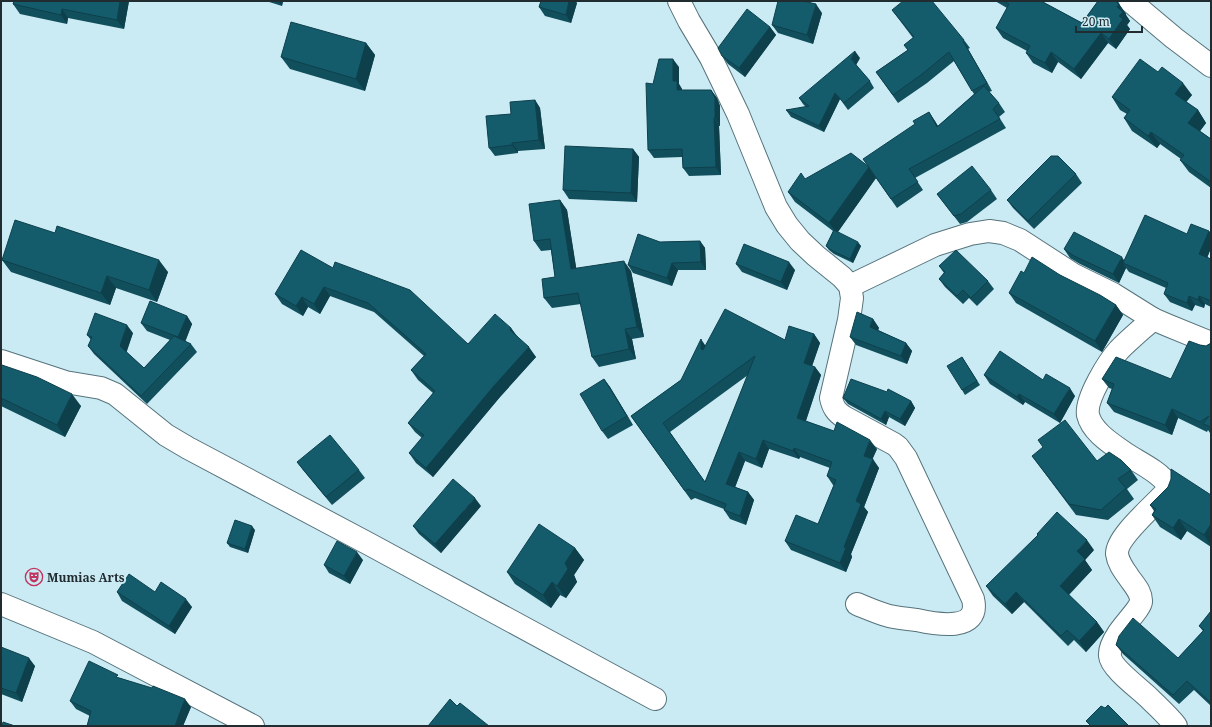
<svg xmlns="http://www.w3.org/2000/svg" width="1212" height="727" font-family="'Noto Serif',serif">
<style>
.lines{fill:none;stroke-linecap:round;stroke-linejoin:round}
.street-casing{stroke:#56737b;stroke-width:24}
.street{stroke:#fff;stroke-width:22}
.wall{fill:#114f5d;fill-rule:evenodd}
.shaded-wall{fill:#0e404c}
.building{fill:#145c6c;stroke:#0e404c;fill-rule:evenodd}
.labels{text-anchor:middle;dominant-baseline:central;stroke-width:4;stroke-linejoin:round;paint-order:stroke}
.poi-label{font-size:12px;font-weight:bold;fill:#202c30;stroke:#cbebf4;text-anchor:start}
</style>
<rect width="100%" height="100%" fill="#cbebf4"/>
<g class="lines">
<defs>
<g id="street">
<path d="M679 1 689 21 711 58 738 114 776 207 787 225 800 241 816 256 842 277 850 286 852 298 849 320 831 398C833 407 836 412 844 417L894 444 898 447 906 458 973 599C981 633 935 624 917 620 908 619 898 618 889 616 878 613 867 608 857 604"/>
<polyline points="1130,1 1174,38 1211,66"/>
<polyline points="850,286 935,245 970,234 989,231 1003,233 1020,240 1074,275 1113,294 1153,319 1167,325 1211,343"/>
<path d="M1153 319C1142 329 1130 339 1119 350 1109 361 1085 399 1088 415 1092 432 1112 444 1126 454 1138 462 1160 472 1167 484V491C1155 505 1116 537 1117 554 1118 562 1123 569 1128 576 1133 584 1142 592 1141 602 1141 607 1122 627 1118 634 1114 640 1109 648 1110 656 1111 668 1140 689 1149 698 1158 707 1168 716 1176 726"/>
<polyline points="1,361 65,382 101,388 115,394 166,435 188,448 369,544 655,699"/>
<polyline points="1,604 93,642 253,726"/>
</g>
</defs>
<use href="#street" class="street-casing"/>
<use href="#street" class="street"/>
</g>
<g class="wall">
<polygon points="14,1 129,1 124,29 68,18 67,24 20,14 13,4"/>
<polygon points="266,1 283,1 282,6"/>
<polygon points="541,1 575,1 577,3 571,23 545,16 539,7"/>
<polygon points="995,1 1041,1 1082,23 1098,1 1117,1 1126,14 1126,15 1130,21 1127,25 1130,29 1116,49 1108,43 1081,79 1058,62 1052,73 1033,63 1026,53 1027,51 1003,38 996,28 1007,8"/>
<polygon points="892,10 964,40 970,48 968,49 992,91 989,92 999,103 1005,112 999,117 1006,128 915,178 923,190 897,208 876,178 838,232 861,246 853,263 834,254 829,250 826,246 833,231 795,202 788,192 805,179 869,167 929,112 938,126 974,94 954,61 927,83 898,103 876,72 908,50 904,45 913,38"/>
<polygon points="822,13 813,44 778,33 772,25"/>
<polygon points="770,27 776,35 745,77 728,64 722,56"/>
<polygon points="366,43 375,55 365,91 290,69 281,57"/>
<polygon points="860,58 856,65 870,81 874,88 848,110 840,99 824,132 791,117 786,110 806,107 803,104 799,98"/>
<polygon points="679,67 679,84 682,89 682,90 711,90 717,98 720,106 720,126 719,126 721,175 689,176 683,168 682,157 654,158 648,150 653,84"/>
<polygon points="1158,72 1192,95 1186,102 1198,110 1206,123 1200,131 1211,139 1211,188 1189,172 1180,160 1181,159 1160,144 1157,148 1132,131 1124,118 1127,114 1120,110 1112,97"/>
<polygon points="535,100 540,108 545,149 518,151 518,153 495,156 489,148 511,114"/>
<polygon points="633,149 639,157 637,202 569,199 563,190"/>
<polygon points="1076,174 1082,183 1034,229 1013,208 1007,200"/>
<polygon points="991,190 997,199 967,222 960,224 937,194"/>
<polygon points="560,200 567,210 576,268 631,271 644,337 632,339 636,359 599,367 592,357 581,304 552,308 544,298 555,277 551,250 541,251 534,241"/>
<polygon points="1209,231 1211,234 1211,248 1207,258 1211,259 1211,307 1205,304 1204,308 1195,305 1192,311 1170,302 1164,294 1166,288 1129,272 1126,268 1119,283 1080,264 1070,258 1064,249 1124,261 1187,234"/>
<polygon points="55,233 168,272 157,302 116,288 110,305 11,272 2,260"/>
<polygon points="700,241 705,248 706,270 678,270 672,286 633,273 628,265 660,242"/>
<polygon points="736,264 795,270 787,290 742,272"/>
<polygon points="939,266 988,281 994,289 977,306 969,298 963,304 945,287 939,279 944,273"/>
<polygon points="333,268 468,344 511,328 517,336 536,357 500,397 433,477 416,463 409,453 422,438 415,432 408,423 433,393 418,380 411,370 424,356 374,312 330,296 320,314 308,307 303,316 282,304 275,294"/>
<polygon points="1024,273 1060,275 1116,305 1123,315 1102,352 1016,303 1009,293"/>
<polygon points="187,316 192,324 185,341 191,344 197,352 147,404 94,354 88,346 91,340 87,335 133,333 126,352 144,368 170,340 147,331 141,323"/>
<polygon points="873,319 879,328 878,330 906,343 912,351 907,364 856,345 850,337"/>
<path d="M814 334 820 343 812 366 815 367 821 375 806 421 877 449 872 459 879 468 864 507 868 512 851 554 852 557 846 572 791 550 785 541 818 524 834 485H833L827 476 830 468 800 457 799 459 769 449 762 468 745 461 735 487 748 492 754 500 746 525 730 519 724 510V509L695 498 691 500 631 416 681 380 706 346 785 340ZM748 375 705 482 670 432Z"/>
<polygon points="1211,343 1211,437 1210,435 1210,433 1208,430 1207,432 1178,418 1172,435 1114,412 1107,403 1112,389 1109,388 1102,379 1171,379 1200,345 1206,346"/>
<polygon points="962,357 980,385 965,395 962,390"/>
<polygon points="1,368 81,406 65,437 1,406"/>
<polygon points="984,375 1043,380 1075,396 1060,423 1025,402 1023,405 990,384"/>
<polygon points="604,379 610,387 633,425 608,439 602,431"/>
<polygon points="843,398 911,401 915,408 905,426 889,417 886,425 848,404"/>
<polygon points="1032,456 1097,461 1131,470 1138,480 1127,489 1134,499 1108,520 1076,515"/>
<polygon points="297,462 359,470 365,478 332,505 303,470"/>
<polygon points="1211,495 1211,547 1187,531 1181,540 1160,527 1152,515 1154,511 1150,505"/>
<polygon points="481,506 441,553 419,534 413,526"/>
<polygon points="255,530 248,553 230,547 227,543"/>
<polygon points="575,548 584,560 574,575 577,582 566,598 560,595 551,608 515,584 507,572"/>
<polygon points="1094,550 1085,560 1092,570 1069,595 1097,622 1104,632 1086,652 1074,640 1068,646 1024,602 1012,614 993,596 986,586"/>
<polygon points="363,560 350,584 329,573 324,565"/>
<polygon points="117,592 155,592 192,607 175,634 122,601"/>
<polygon points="1211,611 1211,706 1194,690 1179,704 1123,654 1116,645 1178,658 1203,631 1199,626"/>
<polygon points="1,647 35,666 22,702 1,694"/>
<polygon points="120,678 191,707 183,726 87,726 90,716 76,709 70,701"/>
</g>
<g class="shaded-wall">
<polygon points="120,1 129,1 124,29 117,20"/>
<polygon points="278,1 283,1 282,6"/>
<polygon points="569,1 575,1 577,3 571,23 566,15"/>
<polygon points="1115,1 1117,1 1119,5 1119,4 1126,14 1126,15 1130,21 1127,25 1130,29 1116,49 1109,39 1119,16"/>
<polygon points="816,4 822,13 813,44 807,35"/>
<polygon points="62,9 68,18 67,24 61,15"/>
<polygon points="770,27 776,35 745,77 739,68"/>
<polygon points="1101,33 1108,43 1081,79 1074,69"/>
<polygon points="963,41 968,49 992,91 987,83"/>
<polygon points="366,43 375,55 365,91 356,79"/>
<polygon points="855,51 860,58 856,65 851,59"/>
<polygon points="1051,52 1058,62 1052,73 1045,63"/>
<polygon points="673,59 679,67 679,84 682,89 682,98 677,90 673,81"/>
<polygon points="1183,83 1192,95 1183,106 1175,94"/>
<polygon points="711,90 717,98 720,106 720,126 715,118"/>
<polygon points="835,93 840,99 824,132 819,126"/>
<polygon points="535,100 540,108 545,149 539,140"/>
<polygon points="1198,110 1206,123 1197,135 1188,123"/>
<polygon points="929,112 935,121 943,135 937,127"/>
<polygon points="714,118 719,126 721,175 716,167"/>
<polygon points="1151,132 1160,144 1157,148 1148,136"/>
<polygon points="512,143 518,151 518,153 512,145"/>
<polygon points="633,149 639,157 637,202 631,193"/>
<polygon points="869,167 876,178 837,233 829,223"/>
<polygon points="560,200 567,210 578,279 571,269"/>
<polygon points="1209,231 1211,234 1211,248 1205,263 1199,254"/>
<polygon points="700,241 705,248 706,270 701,262"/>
<polygon points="858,242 861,246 853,263 850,259"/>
<polygon points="1122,257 1127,265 1123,263 1126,268 1119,283 1113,274"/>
<polygon points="159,260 168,272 157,302 149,290"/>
<polygon points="624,261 631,271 644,337 637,327"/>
<polygon points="789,262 795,270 787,290 781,282"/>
<polygon points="672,263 678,270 672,286 667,278"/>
<polygon points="107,276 116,288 110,305 101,293"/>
<polygon points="324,287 330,296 320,314 314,304"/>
<polygon points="1189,296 1195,305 1192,311 1187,303"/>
<polygon points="1199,296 1205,304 1204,308 1198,300"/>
<polygon points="302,297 308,307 303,316 296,306"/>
<polygon points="1116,305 1123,315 1102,352 1095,341"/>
<polygon points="187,316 192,324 184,345 178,337"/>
<polygon points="873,319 879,328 876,335 870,327"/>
<polygon points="127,325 133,333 126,354 120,346"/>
<polygon points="511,328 518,338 510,330"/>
<polygon points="625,329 632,339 636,359 629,349"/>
<polygon points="814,334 820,343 810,372 804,363"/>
<polygon points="701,339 707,348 707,358 701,349"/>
<polygon points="906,343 912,351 907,364 901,356"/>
<polygon points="529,347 536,357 500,397 433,477 426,468 493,387"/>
<polygon points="815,367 821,375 804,426 797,418"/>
<polygon points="604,379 610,387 633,425 627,416"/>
<polygon points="1070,388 1075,396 1060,423 1054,414"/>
<polygon points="72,394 81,406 65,437 57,425"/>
<polygon points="1019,394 1025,402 1023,405 1017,397"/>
<polygon points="911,401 915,408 905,426 900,419"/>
<polygon points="1172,409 1178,418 1172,435 1165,425"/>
<polygon points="885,411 889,417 886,425 881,419"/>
<polygon points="763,440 769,449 762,468 756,459"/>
<polygon points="870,440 877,449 870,465 864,456"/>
<polygon points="794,448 800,457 799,459 793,451"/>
<polygon points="739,452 745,461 733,493 726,484"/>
<polygon points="873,459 879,468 864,507 868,512 851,554 852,557 846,572 840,563 856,501"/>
<polygon points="748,492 754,500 746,525 740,516"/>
<polygon points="475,498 481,506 441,553 435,544"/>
<polygon points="1179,519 1187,531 1181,540 1173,528"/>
<polygon points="1211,524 1211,546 1204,535"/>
<polygon points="252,526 255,530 248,553 245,549"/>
<polygon points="1087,540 1094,550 1085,560 1092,570 1067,596 1060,586 1077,551"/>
<polygon points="575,548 584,560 574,575 577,582 566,598 557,586 565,563"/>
<polygon points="357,552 363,560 350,584 344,576"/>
<polygon points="552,582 560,595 551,608 543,595"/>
<polygon points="1016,592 1024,602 1012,614 1005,604"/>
<polygon points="186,599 192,607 175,634 169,626"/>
<polygon points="1097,622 1104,632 1086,652 1079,641"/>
<polygon points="29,658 35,666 22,702 16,693"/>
<polygon points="185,699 191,707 183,726 175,726"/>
</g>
<g class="building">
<polygon points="14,1 120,1 117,20 62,9 61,15 13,4"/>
<polygon points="541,1 569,1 566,15 539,7"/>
<polygon points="778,1 803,1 816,4 807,35 772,25"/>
<polygon points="903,1 932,1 964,40 963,41 987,83 972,91 949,52 921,75 893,95 876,72 908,50 904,45 914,37 892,10"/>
<polygon points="1004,1 1041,1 1082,23 1098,1 1115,1 1119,4 1117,7 1123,12 1119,16 1123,19 1109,39 1101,33 1074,69 1051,52 1045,63 1026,53 1030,46 996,28 1009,4"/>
<polygon points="747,9 770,27 739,68 722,56 718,48"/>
<polygon points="291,22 366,43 356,79 281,57"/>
<polygon points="855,51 851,59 870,81 844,103 835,93 819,126 786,110 809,106 799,98"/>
<polygon points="659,59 673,59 673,81 677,81 677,90 711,90 715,98 715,118 714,118 716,167 683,168 682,149 648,150 646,83 653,84"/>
<polygon points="1140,59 1158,72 1162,67 1183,83 1175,94 1198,110 1188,123 1211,139 1211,182 1180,160 1184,155 1151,132 1148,136 1124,118 1130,110 1112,97"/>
<polygon points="984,86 999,103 993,109 1000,119 909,169 918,182 891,199 863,159 915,124 913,121 929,112 937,127"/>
<polygon points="535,100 539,140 512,143 512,145 489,148 486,116 511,114 510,102"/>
<polygon points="565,146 633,149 631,193 563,190"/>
<polygon points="851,153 869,167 829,223 788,192 801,173 805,179"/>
<polygon points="1051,156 1058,156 1076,174 1028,221 1007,200"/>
<polygon points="972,166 991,190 961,214 954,216 937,194"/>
<polygon points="560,200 571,269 624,261 637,327 625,329 629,349 592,357 578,293 544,298 542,279 555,277 550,239 534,241 529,204"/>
<polygon points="1145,215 1187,234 1191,224 1209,231 1199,254 1211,259 1211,301 1199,296 1198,300 1189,296 1187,303 1164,294 1168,283 1123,263"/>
<polygon points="15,220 55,233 57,226 159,260 149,290 107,276 101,293 2,260"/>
<polygon points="834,230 858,242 850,259 831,250 826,246"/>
<polygon points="1074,232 1122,257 1113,274 1074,256 1064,249"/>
<polygon points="638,234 660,242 700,241 701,262 672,263 667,278 628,265"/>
<polygon points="744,244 789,262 781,282 736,264"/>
<polygon points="301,250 333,268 335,262 410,290 468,344 495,314 511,328 510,330 529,347 493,387 426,468 409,453 424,435 408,423 435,391 411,370 426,354 368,303 324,287 314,304 302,297 296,306 275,294"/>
<polygon points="956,250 988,281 971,298 963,290 957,296 939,279 945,272 939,266"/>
<polygon points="1032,257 1060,275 1100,295 1116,305 1095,341 1009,293 1021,271 1024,273"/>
<polygon points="150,301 187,316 178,337 141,323"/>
<path d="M725 309 785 340 789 326 814 334 804 363 815 367 797 418 834 431 837 422 870 440 864 456 873 459 856 501 861 504 844 547 846 548 840 563 785 541 796 515 818 524 836 480 827 476 832 462 794 448 793 451 763 440 756 459 739 452 726 484 748 492 740 516 724 510 726 504 688 489 685 491 631 416 681 380 701 339V349L703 350ZM755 356 705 482 663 423Z"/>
<polygon points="857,312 873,319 870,327 906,343 901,356 850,337"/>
<polygon points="95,313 127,325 120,346 144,368 174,336 191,344 141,396 88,346 92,337 87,335"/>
<polygon points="1189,341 1200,345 1206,346 1211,343 1211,427 1203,424 1209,416 1200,422 1172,409 1165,425 1107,403 1114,384 1102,379 1116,357 1171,379"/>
<polygon points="1000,351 1043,380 1046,374 1070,388 1054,414 1019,394 1017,397 984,375"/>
<polygon points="962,357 977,381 962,390 947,366"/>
<polygon points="2,365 37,377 72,394 57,425 1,398 1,368"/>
<polygon points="604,379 627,416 602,431 580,394"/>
<polygon points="851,379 887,392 888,389 911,401 900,419 885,411 881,419 843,398"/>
<polygon points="1065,420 1097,461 1109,452 1121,460 1131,470 1118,479 1126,488 1101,510 1069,504 1032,456 1043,447 1038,440"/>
<polygon points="330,435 359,470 326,497 297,462"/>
<polygon points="1171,469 1211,495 1211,499 1210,501 1211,502 1211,524 1204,535 1179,519 1173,528 1152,515 1156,509 1150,505 1168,487 1171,479"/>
<polygon points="453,479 475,498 435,544 413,526"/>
<polygon points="1057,512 1087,540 1077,551 1085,559 1060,586 1097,622 1079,641 1067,630 1061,636 1016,592 1005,604 986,586 1038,535 1037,534"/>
<polygon points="235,520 252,526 245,549 227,543"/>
<polygon points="539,524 575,548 565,563 568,569 557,586 552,582 543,595 507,572"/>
<polygon points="337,541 357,552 344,576 324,565"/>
<polygon points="129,574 155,592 161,582 186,599 169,626 117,592"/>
<polygon points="1211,611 1211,700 1210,702 1187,681 1173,695 1116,645 1119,636 1133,618 1178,658 1204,630 1199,626"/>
<polygon points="1,647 29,658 16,693 1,688"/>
<polygon points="89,661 118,675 116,677 152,688 153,686 185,699 175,726 87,726 91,711 70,701"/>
<polygon points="450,699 457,706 460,703 489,726 428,726"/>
<polygon points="1108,705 1129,726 1091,726 1086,721 1101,706 1105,708"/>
<polygon points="3,722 15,726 2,726"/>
</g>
<defs>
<symbol id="theatre-ring" viewBox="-11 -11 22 22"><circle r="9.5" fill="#cbebf4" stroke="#c2345f" stroke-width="1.5"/><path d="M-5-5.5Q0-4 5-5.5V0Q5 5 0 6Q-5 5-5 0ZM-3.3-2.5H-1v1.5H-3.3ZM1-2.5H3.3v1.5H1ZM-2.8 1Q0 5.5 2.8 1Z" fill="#c2345f"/></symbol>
</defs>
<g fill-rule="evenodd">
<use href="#theatre-ring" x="24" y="567" width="20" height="20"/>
</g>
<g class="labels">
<g class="poi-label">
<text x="47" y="577">Mumias Arts</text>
</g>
</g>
<rect width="1212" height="727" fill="none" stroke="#202c30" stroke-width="4"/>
<path d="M1076 26v6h66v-6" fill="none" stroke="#202c30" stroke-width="2"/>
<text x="1082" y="26" font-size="12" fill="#202c30" stroke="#cbebf4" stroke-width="3" paint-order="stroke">20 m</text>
</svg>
